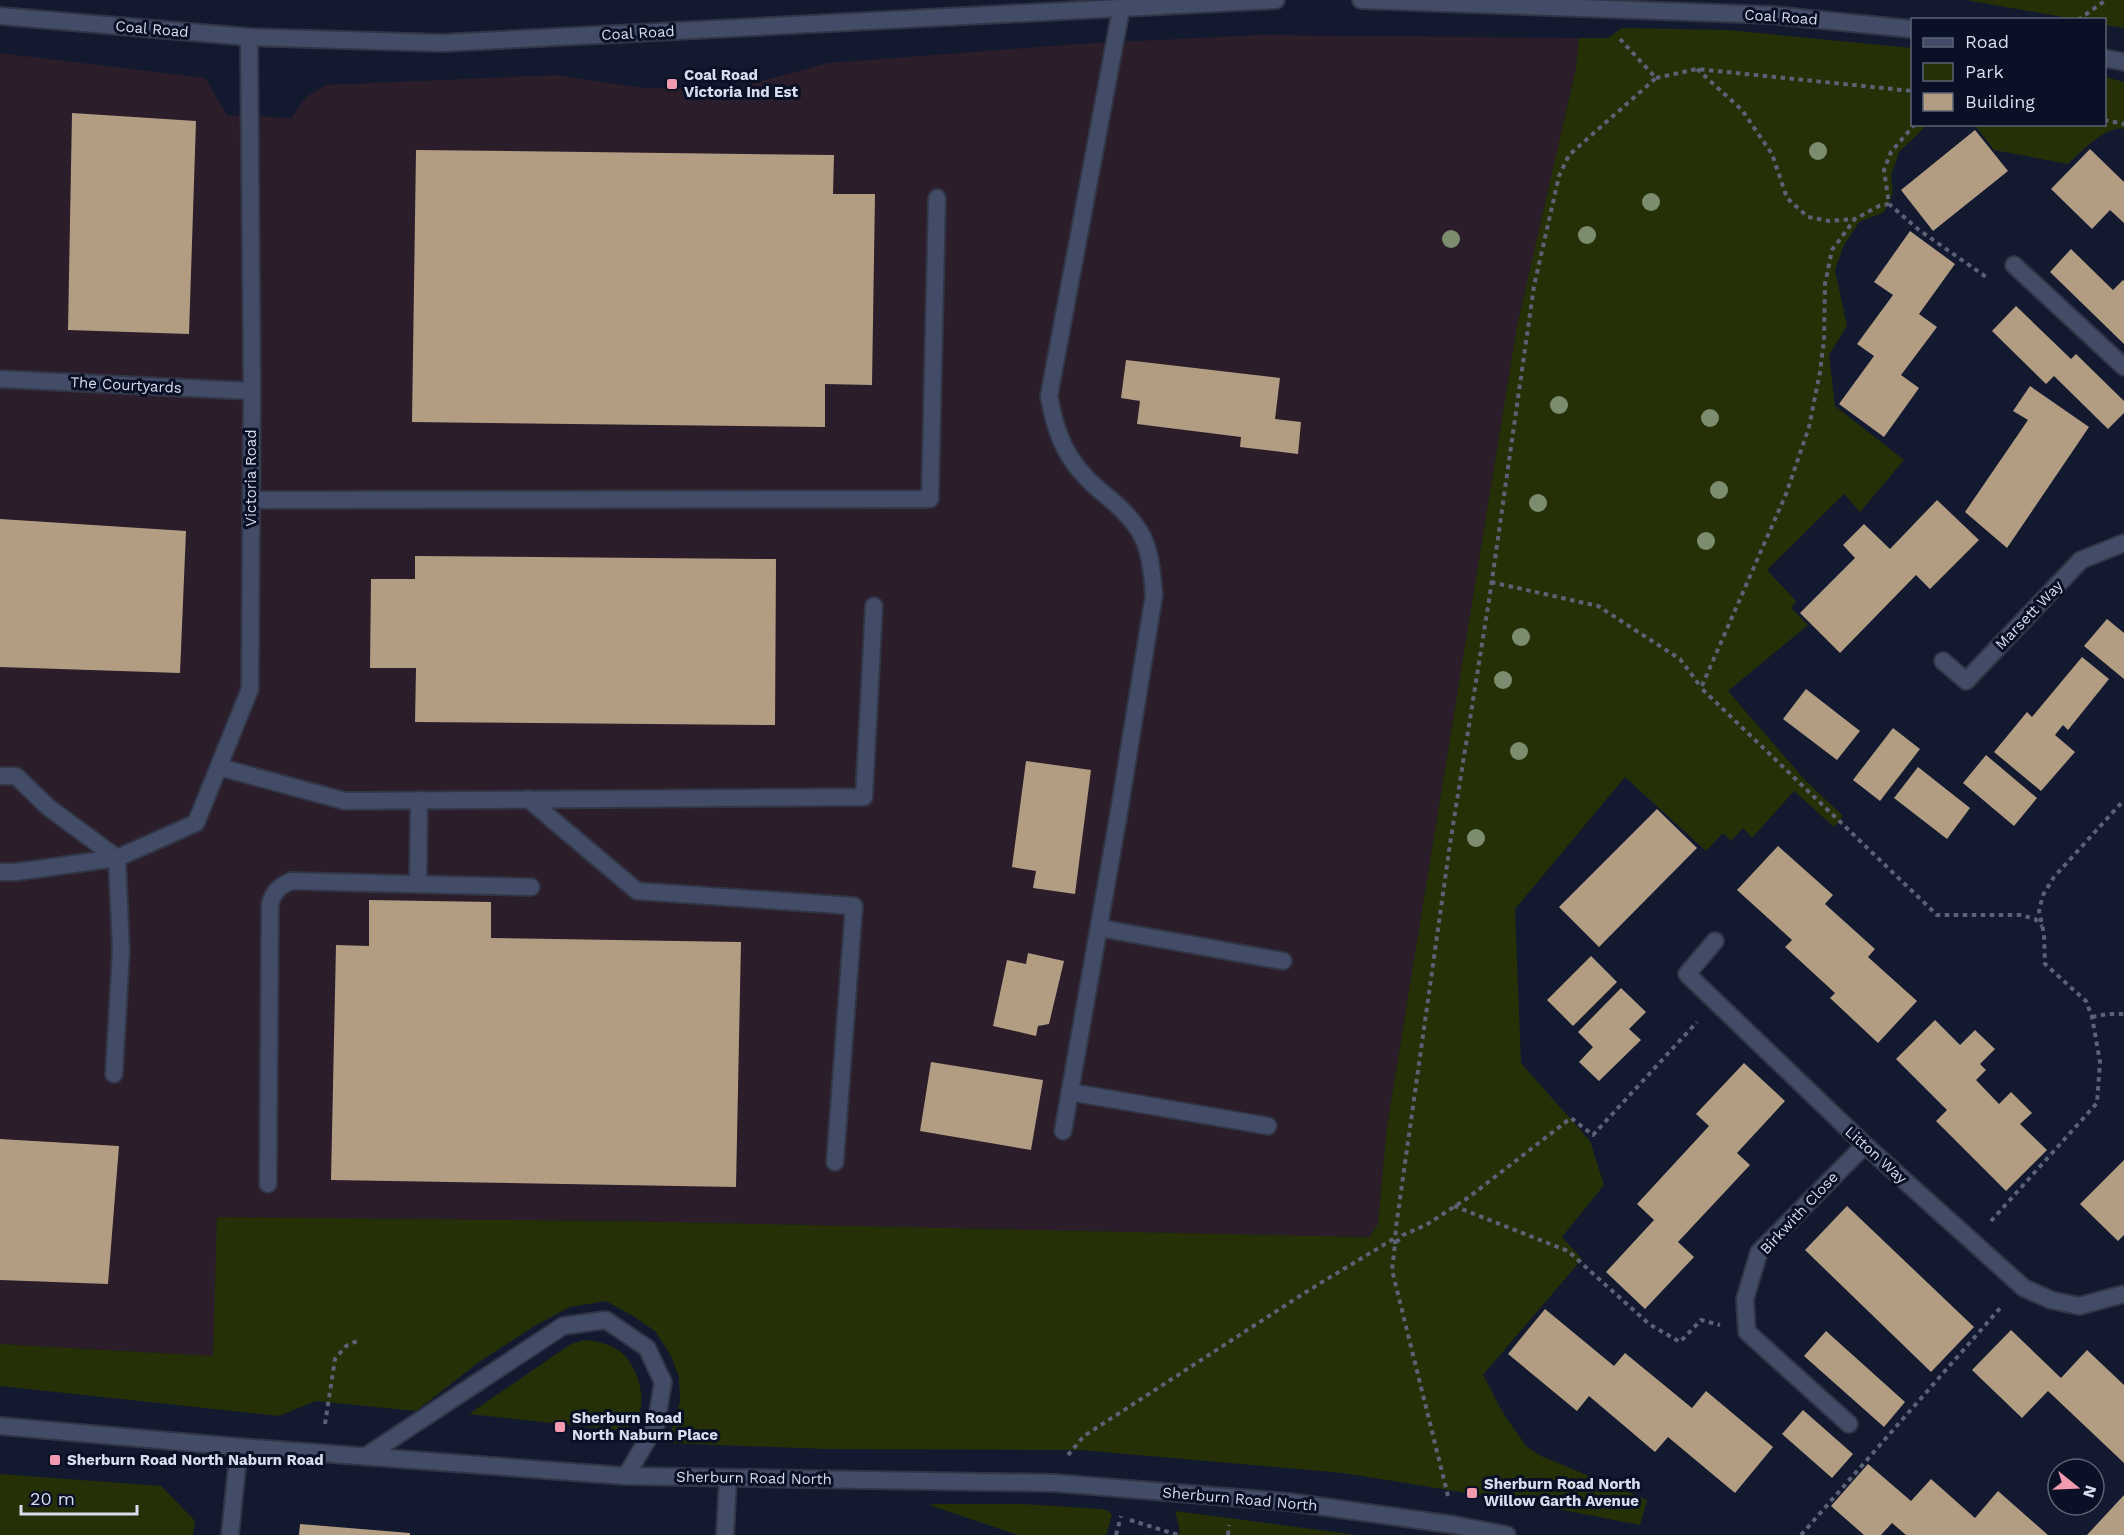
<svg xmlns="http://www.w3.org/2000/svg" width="2124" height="1535" font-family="'Work Sans',sans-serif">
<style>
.industrial{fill:#2b1d29}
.green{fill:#253007}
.building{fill:#b29d83}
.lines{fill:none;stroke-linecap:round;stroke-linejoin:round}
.service-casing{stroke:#313546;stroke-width:20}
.minor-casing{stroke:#313546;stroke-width:20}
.path{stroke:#5c6276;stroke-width:4;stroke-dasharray:4.5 4.5;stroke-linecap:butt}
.service{stroke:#434c66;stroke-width:16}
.minor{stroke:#434c66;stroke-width:16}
.tree{fill:#7c8c6f}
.poi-dot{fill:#f29ab0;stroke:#0a1126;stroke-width:2}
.labels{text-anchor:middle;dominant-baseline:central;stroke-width:6;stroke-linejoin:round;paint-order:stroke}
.street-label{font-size:15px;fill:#d7ddec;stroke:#0a1126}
.poi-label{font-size:15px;font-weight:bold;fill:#d7ddec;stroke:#0a1126;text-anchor:start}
</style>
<rect width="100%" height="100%" fill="#131a30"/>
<polygon class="industrial" points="1258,35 1579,38 1576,68 1517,326 1387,1126 1378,1224 1368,1237 619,1221 218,1217 213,1356 0,1344 0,53 205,78 227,115 291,118 306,97 326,85 555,75 643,88 740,87 828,63 1077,44"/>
<g class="green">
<polygon points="1966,0 2124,0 2124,28 2105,25 2104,20 2074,19"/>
<polygon points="1622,28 1728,30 1912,48 1912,124 1927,125 1899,152 1891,176 1893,193 1884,212 1859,222 1844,245 1835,270 1847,326 1829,355 1835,406 1904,460 1860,512 1844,494 1767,570 1796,601 1791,608 1808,625 1728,691 1804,779 1843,816 1834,827 1794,791 1752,838 1743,828 1731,841 1723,833 1706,851 1625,777 1515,909 1521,1063 1590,1141 1604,1185 1562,1237 1582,1259 1483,1375 1503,1413 1526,1446 1541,1456 1647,1500 1640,1525 1511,1500 1343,1473 1081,1450 828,1449 665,1443 674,1424 680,1401 679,1377 671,1356 655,1331 633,1316 606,1301 570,1307 536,1325 479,1362 416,1411 316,1401 279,1416 0,1386 0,1344 213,1356 217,1217 619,1221 1369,1237 1378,1224 1387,1126 1517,326 1576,68 1579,38 1608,38"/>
<path d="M2105 77 2124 82V129C2106 125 2081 152 2068 164L1994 150 1975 125 2104 124Z"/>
<path d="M584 1340C597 1341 612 1344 623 1354 643 1373 654 1425 617 1430L469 1414 571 1344Z"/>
<polygon points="0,1474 161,1486 195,1521 193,1535 0,1535"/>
<polygon points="936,1504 1023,1504 1102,1509 1109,1511 1112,1515 1106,1535 1018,1535 929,1505"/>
<polygon points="1175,1511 1357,1535 1178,1535 1180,1530"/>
</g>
<g class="building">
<polygon points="72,113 196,121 189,334 68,330"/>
<polygon points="1975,130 2008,171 1933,231 1901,190"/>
<polygon points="2090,149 2124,182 2124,223 2110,210 2092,229 2051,189"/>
<polygon points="416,150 834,155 833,194 875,194 872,385 825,384 825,427 412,422"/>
<polygon points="1910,231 1955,264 1919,314 1937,327 1901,375 1919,388 1884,437 1839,404 1874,356 1857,344 1893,295 1874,282"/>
<polygon points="2071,249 2113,290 2123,280 2124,281 2124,344 2050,272"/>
<polygon points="2016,306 2071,359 2076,354 2124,401 2124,413 2108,429 2054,376 2046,384 1992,331"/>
<polygon points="1126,360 1280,378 1275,419 1301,422 1298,454 1240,447 1241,437 1137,424 1140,401 1121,398"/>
<polygon points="2030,386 2089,427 2007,548 1965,512 2028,420 2013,411"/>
<polygon points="1937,500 1979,540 1930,589 1916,575 1840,653 1800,613 1855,558 1843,545 1864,524 1890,549"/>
<polygon points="0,519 186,531 180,673 0,667"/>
<polygon points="415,556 776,559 775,725 415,722 416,668 370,668 371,579 415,579"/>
<polygon points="2107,619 2124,633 2124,679 2084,646"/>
<polygon points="2082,657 2109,679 2068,730 2063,725 2055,735 2075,752 2041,791 1994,752 2027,712 2032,717"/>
<polygon points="1806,689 1860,731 1837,760 1783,719"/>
<polygon points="1893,728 1920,749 1880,801 1853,780"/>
<polygon points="1986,755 2037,798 2014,826 1963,783"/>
<polygon points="1026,761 1091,770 1075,894 1033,888 1036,871 1012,867"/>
<polygon points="1918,767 1970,808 1947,839 1894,798"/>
<polygon points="1657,809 1697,848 1599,947 1559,907"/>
<polygon points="1778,846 1833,895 1825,904 1875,949 1868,957 1917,1001 1878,1043 1830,998 1835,993 1785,947 1792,940 1737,890"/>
<polygon points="369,900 491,902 491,938 741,942 736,1187 331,1180 336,945 369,946"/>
<polygon points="1028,953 1064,961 1049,1024 1038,1026 1036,1036 993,1026 1007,960 1026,964"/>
<polygon points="1591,956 1617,982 1573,1026 1547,1000"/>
<polygon points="1621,988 1646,1012 1629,1029 1641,1040 1599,1081 1579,1062 1593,1047 1578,1032"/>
<polygon points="1935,1020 1960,1045 1975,1030 1995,1049 1980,1064 1986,1070 1976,1080 1999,1104 2011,1092 2032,1113 2020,1124 2047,1150 2006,1191 1936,1121 1947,1110 1896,1059"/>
<polygon points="931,1062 1043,1080 1031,1150 920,1131"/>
<polygon points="1744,1063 1785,1101 1737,1153 1750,1165 1678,1242 1694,1257 1645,1309 1606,1272 1654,1220 1637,1204 1709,1126 1696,1114"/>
<polygon points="0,1139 119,1146 108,1284 0,1280"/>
<polygon points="2124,1160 2124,1235 2118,1241 2080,1204"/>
<polygon points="1847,1206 1974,1327 1931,1372 1805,1250"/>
<polygon points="1545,1309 1614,1366 1625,1353 1692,1408 1706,1391 1773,1447 1735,1493 1668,1437 1655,1452 1589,1396 1577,1411 1508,1354"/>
<polygon points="2011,1330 2061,1378 2087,1350 2124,1385 2124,1463 2048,1391 2022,1418 1972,1370"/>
<polygon points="1826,1331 1905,1402 1884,1427 1804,1356"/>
<polygon points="1803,1410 1853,1454 1832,1478 1782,1434"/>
<polygon points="1868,1464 1911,1501 1931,1479 1975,1518 1998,1491 2048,1535 1906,1535 1892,1523 1881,1535 1864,1535 1831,1506"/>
<polygon points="2124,1495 2124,1535 2087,1535"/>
<polygon points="300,1524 410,1533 410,1535 299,1535"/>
</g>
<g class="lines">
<defs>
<g id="service">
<polyline points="2014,265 2124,367"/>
<polyline points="0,379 252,391"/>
<polyline points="251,500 930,499 937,198"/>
<polyline points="219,767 345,801 864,797 874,606"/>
<polyline points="0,776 16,776 48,807 117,858"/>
<polyline points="528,799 637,891 854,906 835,1162"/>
<polyline points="0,872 16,872 117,858 196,823 250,689 252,391 249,37"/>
<polyline points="418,884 419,800"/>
<polyline points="1099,928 1283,961"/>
<polyline points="114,1074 121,951 117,858"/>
<polyline points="1070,1092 1268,1126"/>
<path d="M1063 1131 1118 818 1154 595C1152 574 1151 551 1140 532 1128 513 1115 503 1098 489 1067 462 1056 436 1049 396L1121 9"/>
<path d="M268 1184 270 904C273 892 280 886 291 881L531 887"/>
<polyline points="366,1456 563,1326 606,1320 647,1348 663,1382 656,1425 626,1476"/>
</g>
<g id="minor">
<polyline points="1361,0 1772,15 1912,29"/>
<polyline points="0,16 249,37 442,43 1276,0"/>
<polyline points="2104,58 2124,62"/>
<polyline points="1943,661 1966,681 2081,560 2124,543"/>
<polyline points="1715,941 1687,974 1865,1145 2024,1288 2051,1300 2079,1306 2124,1294"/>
<polyline points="1849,1424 1747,1332 1745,1299 1759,1252 1865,1145"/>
<polyline points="0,1426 239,1447 626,1476 1055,1483 1289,1502 1455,1525 1507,1535"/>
<polyline points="230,1535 239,1447"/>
<polyline points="725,1535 728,1478"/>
</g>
</defs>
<use href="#service" class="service-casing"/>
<use href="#minor" class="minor-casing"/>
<g class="path">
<polyline points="2078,20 2106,0"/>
<polyline points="1697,69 1742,110 1772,154 1787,198 1808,217 1829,221 1855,219"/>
<polyline points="1656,78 1697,69 1912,91"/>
<polyline points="2104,120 2124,124"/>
<polyline points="1915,124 1891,152 1884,170 1889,204 1919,230 1989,279"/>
<polyline points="1889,204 1879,206 1855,219 1832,250 1825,284 1824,340 1820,372 1809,427 1786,494 1701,688 1937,915 2021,915 2035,919 2042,926"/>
<polyline points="1491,582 1598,606 1680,659 1701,687"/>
<polyline points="2092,1017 2107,1014 2124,1014"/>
<polyline points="1454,1206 1568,1251 1649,1324 1680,1342 1701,1320 1720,1325"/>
<polyline points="1991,1221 2097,1103 2100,1062 2092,1017 2086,1001 2045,964 2044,934 2039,911 2043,895 2054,877 2124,800"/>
<polyline points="1395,1244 1396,1227 1450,844 1490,594 1534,286 1559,176 1569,155 1656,78 1620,39"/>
<polyline points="325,1424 335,1359 346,1346 359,1340"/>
<polyline points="1068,1455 1084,1436 1309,1290 1395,1238"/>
<polyline points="1448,1496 1392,1270 1395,1244 1403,1235 1426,1225 1469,1197 1571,1118 1593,1135 1697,1022"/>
<polyline points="1130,1520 1178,1535"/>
<polyline points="1116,1535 1121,1516"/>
<polyline points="1228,1535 1229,1525"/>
<polyline points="1801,1535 2002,1306"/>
</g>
<use href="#service" class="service"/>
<use href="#minor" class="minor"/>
</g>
<g class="tree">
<circle cx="1818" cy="151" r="9"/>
<circle cx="1651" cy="202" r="9"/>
<circle cx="1587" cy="235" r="9"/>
<circle cx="1451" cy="239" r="9"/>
<circle cx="1559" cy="405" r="9"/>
<circle cx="1710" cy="418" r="9"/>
<circle cx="1719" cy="490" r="9"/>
<circle cx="1538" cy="503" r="9"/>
<circle cx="1706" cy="541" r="9"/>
<circle cx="1521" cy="637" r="9"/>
<circle cx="1503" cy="680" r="9"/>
<circle cx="1519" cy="751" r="9"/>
<circle cx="1476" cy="838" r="9"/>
</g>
<g class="poi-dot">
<rect x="666" y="78" width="12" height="12" rx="3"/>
<rect x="554" y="1421" width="12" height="12" rx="3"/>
<rect x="49" y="1454" width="12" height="12" rx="3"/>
<rect x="1466" y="1487" width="12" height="12" rx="3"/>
</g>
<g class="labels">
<g class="street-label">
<text transform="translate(1781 17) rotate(4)">Coal Road</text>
<text transform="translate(152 29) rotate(5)">Coal Road</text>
<text transform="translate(638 33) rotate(-3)">Coal Road</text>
<text transform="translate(126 385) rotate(3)">The Courtyards</text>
<text transform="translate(251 478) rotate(-90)">Victoria Road</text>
<text transform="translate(2029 615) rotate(-46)">Marsett Way</text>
<text transform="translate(1876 1155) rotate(42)">Litton Way</text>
<text transform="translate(1799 1213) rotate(-47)">Birkwith Close</text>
<text transform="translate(754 1478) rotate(1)">Sherburn Road North</text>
<text transform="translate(1240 1499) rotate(5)">Sherburn Road North</text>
</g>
<g class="poi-label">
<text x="684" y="75">Coal Road<tspan x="684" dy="17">Victoria Ind Est</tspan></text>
<text x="572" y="1418">Sherburn Road<tspan x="572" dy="17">North Naburn Place</tspan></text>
<text x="67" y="1460">Sherburn Road North Naburn Road</text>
<text x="1484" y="1484">Sherburn Road North<tspan x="1484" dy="17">Willow Garth Avenue</tspan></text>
</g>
</g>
<rect x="1911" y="18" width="195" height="108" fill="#0a1126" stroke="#5c6375" stroke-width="1.5"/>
<rect x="1923" y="38" width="30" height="9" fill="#434c66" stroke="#5c6375" stroke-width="1.5"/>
<text x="1965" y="48" font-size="18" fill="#d7ddec">Road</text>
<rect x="1923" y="63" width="30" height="18" fill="#253007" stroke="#5c6375" stroke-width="1.5"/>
<text x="1965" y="78" font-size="18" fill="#d7ddec">Park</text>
<rect x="1923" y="93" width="30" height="18" fill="#b29d83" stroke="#5c6375" stroke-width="1.5"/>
<text x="1965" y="108" font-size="18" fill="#d7ddec">Building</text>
<g transform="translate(2076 1487) rotate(108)"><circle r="28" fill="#0a1126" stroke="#5c6375" stroke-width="1.5"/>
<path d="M0-4.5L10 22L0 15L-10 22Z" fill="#f29ab0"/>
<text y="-9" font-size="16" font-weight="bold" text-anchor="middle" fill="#d7ddec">N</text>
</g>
<path d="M21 1505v9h116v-9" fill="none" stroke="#d7ddec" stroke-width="3"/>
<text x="30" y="1505" font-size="18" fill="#d7ddec" stroke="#0a1126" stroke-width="4.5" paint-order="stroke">20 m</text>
</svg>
